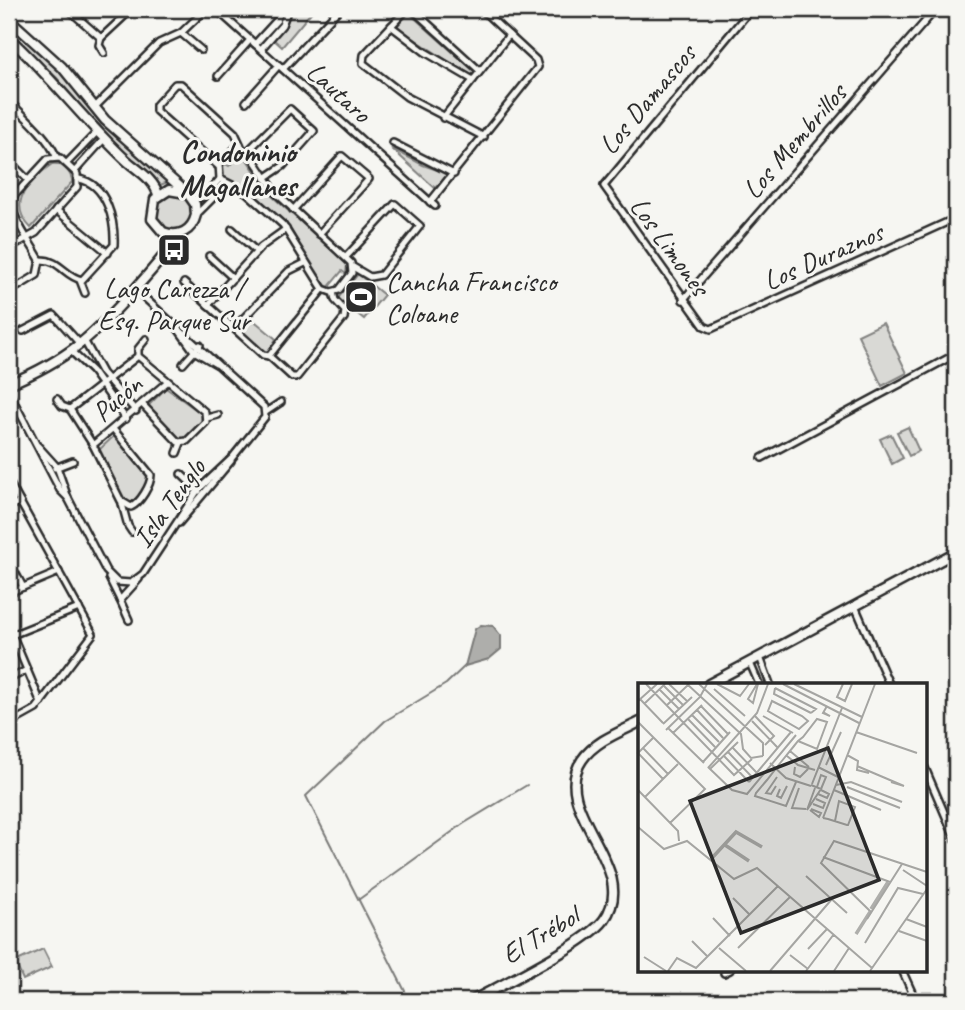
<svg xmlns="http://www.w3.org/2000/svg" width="965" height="1010" font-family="Caveat,sans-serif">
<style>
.green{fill:#d9d9d5;stroke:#828280;stroke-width:2}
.water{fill:#aeaeab;stroke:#7a7a78;stroke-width:2}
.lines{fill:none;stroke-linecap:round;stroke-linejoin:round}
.stream{stroke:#7a7a78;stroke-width:2}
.street-casing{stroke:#2b2b2b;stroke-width:10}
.secondary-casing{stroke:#2b2b2b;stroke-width:13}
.street{stroke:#f6f6f2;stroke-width:5}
.secondary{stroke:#f6f6f2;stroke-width:8}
.labels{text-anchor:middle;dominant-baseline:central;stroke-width:6;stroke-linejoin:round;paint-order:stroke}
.street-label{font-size:28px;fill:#2b2b2b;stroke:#f6f6f2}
.poi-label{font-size:28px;fill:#2b2b2b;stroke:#f6f6f2;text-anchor:start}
.neighbourhood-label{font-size:30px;font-weight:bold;fill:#2b2b2b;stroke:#f6f6f2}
.inset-river{fill:none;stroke:#aeaeab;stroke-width:3.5}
.inset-road{fill:none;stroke:#a5a5a2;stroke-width:2}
.view{fill:#2b2b2b;fill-opacity:0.15;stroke:#2b2b2b;stroke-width:3.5}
.inset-edge{fill:none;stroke:#2b2b2b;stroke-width:3.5}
</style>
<rect width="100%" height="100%" fill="#f6f6f2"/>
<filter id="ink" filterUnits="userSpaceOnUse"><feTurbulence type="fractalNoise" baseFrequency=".0143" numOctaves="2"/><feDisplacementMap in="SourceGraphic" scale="14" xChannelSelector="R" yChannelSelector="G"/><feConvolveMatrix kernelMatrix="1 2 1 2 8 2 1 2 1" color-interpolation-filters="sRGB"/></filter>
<g filter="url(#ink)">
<g class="green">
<polygon points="291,9 314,9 282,47 273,39 287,22"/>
<polygon points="409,13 475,72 471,76 396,27"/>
<polygon points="9,23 66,77 104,124 168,182 160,185 108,138 57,78 9,33"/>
<polygon points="391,148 423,165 449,174 435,188"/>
<polygon points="241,151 271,195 347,264 346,274 342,271 328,288 311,266 290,228 247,188 223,177 221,169 224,163 229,166 238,157 234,152"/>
<path d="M52 164C62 162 72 173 72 182L31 228C6 203 29 181 52 164Z"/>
<circle cx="174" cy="212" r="19"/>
<polygon points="358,274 384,295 364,319 338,298"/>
<polygon points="250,317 276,339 267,355 239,333"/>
<polygon points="883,323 907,373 882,386 858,335"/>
<polygon points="166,388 202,414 201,423 183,439 173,435 148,406"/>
<polygon points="908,427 919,451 909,456 897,432"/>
<polygon points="891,434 903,458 892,464 880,439"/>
<polygon points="115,435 150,475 137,501 131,505 123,501 99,450"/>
<polygon points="43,949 52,967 23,980 15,962"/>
</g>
<polygon class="water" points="481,625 493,626 501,636 501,649 489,659 465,666 475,629"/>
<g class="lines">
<g class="stream">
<polyline points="358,900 463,824 527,785"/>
<polyline points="410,1001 306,796 385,721 446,684 465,666"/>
</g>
<defs>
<g id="street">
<polyline points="68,9 101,38"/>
<polyline points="145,9 148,12"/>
<polyline points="216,9 435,206"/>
<polyline points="407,9 364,55 363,63 407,97 484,137"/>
<polyline points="412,9 480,71"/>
<polyline points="751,9 604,186 704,326 711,329 956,218"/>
<polyline points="391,26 425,52 473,80"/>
<polyline points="181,33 201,50"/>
<polyline points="101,38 132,9"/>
<polyline points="101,38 99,45 104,53"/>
<polyline points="255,44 277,20 281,9"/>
<polyline points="261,49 282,25 288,9"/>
<polyline points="283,69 339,9"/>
<polyline points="218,76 250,40"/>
<polyline points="246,102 279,65"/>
<path d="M9 105 11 103C26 118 48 137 56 156"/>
<polyline points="94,108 159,43 181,33 206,9"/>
<polyline points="443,118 509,35"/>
<polyline points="393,143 454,174"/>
<polygon points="238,146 250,154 276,193 351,263 352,273 339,290 331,292 323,289 283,225 246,192 220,179 219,164"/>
<polyline points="248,151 290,109 314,131 283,166 265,178"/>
<polyline points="9,161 28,180"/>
<polyline points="67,163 97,132"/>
<polyline points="218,166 156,111 156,105 175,84 181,84 235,133 241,146"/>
<polyline points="75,171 104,139"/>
<polyline points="192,199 204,197 220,179"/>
<polyline points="430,202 538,67 536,60 481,9"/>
<polyline points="56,210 108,253"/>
<polyline points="293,210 342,156 369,179 319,234"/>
<polyline points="196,215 227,184"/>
<polyline points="232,229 256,251"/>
<path d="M9 248 36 233 77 187V174L60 158 48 159 12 198C9 216 32 244 40 260L37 275 9 292"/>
<polyline points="209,256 233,278"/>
<polyline points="346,257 395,204 420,226 381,275 370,277 353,267"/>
<path d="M40 260C60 259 65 277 82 280L114 245C115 221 107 184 79 179"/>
<polyline points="80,280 85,293"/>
<polyline points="184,283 263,355 269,356"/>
<polyline points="683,300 936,9"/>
<polyline points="208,305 261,247 286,229"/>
<polyline points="176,326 194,351 216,364"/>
<polyline points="235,327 289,271 305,263"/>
<polyline points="23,331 54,315 81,345"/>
<polyline points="85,342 102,373 136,411"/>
<polyline points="72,352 92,371 126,419"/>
<polyline points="138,356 205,412 206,422 187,441 178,442 143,405"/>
<polyline points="138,356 138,349 146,339"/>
<polyline points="269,356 292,377 297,377 344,318 345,311 335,300 333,292"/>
<polyline points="269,356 323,289"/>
<polyline points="183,364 200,345"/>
<polyline points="9,392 60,490 68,498"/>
<polyline points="57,399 62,406 70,409"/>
<path d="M70 409 93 445 121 501 131 507C140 503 151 485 151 475L114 430"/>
<polyline points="70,409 138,356"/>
<polyline points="266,412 281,402"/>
<polyline points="207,418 218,415"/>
<polyline points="93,445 167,382"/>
<polyline points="38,446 57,467 68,498 106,571 117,582 131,583 143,574 198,490 232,458 265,417 264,407 135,289"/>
<polyline points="177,453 181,443"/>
<polyline points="762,458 956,354"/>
<polyline points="55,468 73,461"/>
<polyline points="181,474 199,491"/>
<polyline points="9,482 93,634 36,709 9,724"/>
<polyline points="122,504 128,526 132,532"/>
<polyline points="9,507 20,502"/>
<polyline points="179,523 231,461"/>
<polyline points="9,561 23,587"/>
<polyline points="109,578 120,600 139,579"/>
<polyline points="9,593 59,572"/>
<polyline points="120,600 129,620"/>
<polyline points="855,606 889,684"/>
<polyline points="9,627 41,703"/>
<polyline points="12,635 79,608"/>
<polyline points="760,657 770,684"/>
<polyline points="750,663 759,684"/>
<polyline points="9,679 27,670"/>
<polyline points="925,768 956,840"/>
<polyline points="902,970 916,1001"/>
<polyline points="724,973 730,970"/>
</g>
<g id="secondary">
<path d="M9 19 62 67 105 120 188 194 195 204 196 215C192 231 179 238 163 232L152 219 155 199 169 190 186 193"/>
<path d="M9 38C51 76 84 121 126 160 137 170 155 180 158 195"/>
<path d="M9 384C69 359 93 336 136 288 151 271 167 254 179 234"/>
<polyline points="709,684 956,552"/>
<path d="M472 1001C501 985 586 944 604 920 642 868 548 809 582 760 595 741 620 732 640 722"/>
</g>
</defs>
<use href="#street" class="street-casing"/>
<use href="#secondary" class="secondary-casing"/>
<use href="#street" class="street"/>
<use href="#secondary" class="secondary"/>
</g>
</g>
<defs>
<symbol id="bus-square" viewBox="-11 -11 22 22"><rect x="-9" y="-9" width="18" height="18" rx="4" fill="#2b2b2b" stroke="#f6f6f2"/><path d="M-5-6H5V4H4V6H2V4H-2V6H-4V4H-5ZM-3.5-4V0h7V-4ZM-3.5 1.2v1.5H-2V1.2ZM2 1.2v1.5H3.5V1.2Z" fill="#fff"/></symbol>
<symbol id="stadium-square" viewBox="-11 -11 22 22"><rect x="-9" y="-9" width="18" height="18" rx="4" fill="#2b2b2b" stroke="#f6f6f2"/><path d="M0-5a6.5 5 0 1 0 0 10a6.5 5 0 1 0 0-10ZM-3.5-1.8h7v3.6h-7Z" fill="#fff"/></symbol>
</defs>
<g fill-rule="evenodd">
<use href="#bus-square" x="155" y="231" width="38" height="38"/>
<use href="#stadium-square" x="342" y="278" width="38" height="38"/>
</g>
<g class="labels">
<g class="street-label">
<text transform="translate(339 92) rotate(42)">Lautaro</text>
<text transform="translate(647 99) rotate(-50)">Los Damascos</text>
<text transform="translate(794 141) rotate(-49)">Los Membrillos</text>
<text transform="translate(670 246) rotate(54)">Los Limones</text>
<text transform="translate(823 256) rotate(-24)">Los Duraznos</text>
<text transform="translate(117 398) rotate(-41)">Pucón</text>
<text transform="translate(169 503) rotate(-54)">Isla Tenglo</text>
<text transform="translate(540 935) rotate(-31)">El Trébol</text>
</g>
<g class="poi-label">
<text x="386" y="281">Cancha Francisco<tspan x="386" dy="32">Coloane</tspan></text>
<text x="174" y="288" text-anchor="middle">Lago Carezza /<tspan x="174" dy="32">Esq. Parque Sur</tspan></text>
</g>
<g class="neighbourhood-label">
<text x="238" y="152">Condominio<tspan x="238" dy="34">Magallanes</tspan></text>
</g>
</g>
<g transform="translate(638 683)">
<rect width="289" height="289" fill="#f6f6f2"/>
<path class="inset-river" d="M87 162 111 178M74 175 98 149 124 164M233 226 250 199M218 251 232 229"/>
<path class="inset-road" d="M8 1 96 92 114 76M31 1 49 18M49 1 103 51 105 66 113 75 125 73M61 1 125 60V73M79 1 102 13 111 1M119 1 110 16 115 20 120 1M145 1 221 40M156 1 224 34M205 1 199 14 207 18 214 1M25 2 45 22M137 5 178 26 173 30M137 5 136 11 173 30M21 6 41 26M76 6 107 33M2 16 25 40M0 18 19 1M134 18 164 33 170 38 161 46 130 28ZM6 21 27 1M28 23 51 1M63 23 90 51M59 27 85 55M185 29 192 33 185 30 189 23M54 32 81 59M117 33 136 53 127 62M125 33 155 50M50 36 77 64M114 38 140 65M0 39 67 106 32 140M25 41 54 14M30 45 66 80M28 47 62 14 69 1M218 49 279 70M35 50 64 22M15 55 0 70 25 96M94 64 119 90M5 65 30 91M152 68 171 84M90 69 115 95M209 72 220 78 219 87 231 90M86 73 111 99M149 73 160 82 177 87M65 79 92 49M132 80 148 95 173 103M188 82 203 49M219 83 266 103 253 99M70 84 94 107 109 111 158 52M157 84 156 91 162 94 170 86M180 84 200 94M70 85 119 30 130 1M72 86 100 59M111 99 153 49M158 99 148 123 117 113 118 110 129 97 143 79 156 63 160 58 165 54 179 36 189 39 179 66 160 58M174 101 204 25M173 102 183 106 169 127 177 105M198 102 213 99 264 119M138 103 133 111 128 110 139 94M179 104 183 92 188 94 183 106M209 104 262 125M161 105 154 125 168 126M142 106 139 113 143 115 149 103M0 107 40 148 41 158M196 107 243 127M180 111 189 115 191 111 183 107M7 114 40 81M175 121 185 125 187 120 178 116M172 127 181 134 183 130 173 126M185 135 237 1M185 135 190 136 209 142H210L217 124 201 118 197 138M0 144 26 166 49 158 96 196 119 185 234 285M185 174 252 199M265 187 289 203M168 193 209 230M95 215 112 232M233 229 183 180 196 158 289 189M75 235 92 253M229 236 264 181M268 236 289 244M261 248 289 258M54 258 70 274M227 260 260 205 285 211M81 265 108 288M100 265 152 214M170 266 189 246M152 272 170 286M6 274 28 288M30 288 39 275 58 285 140 203M132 288 194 216M168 288 196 251M196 288 211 265M232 288 289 206"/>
<path class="view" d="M190 65 241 197 103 250 52 118Z"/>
<rect width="289" height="289" class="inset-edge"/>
</g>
<rect width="965" height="1010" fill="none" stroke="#f6f6f2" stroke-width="35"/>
<rect x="18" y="18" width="930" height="975" fill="none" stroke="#2b2b2b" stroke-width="2.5" filter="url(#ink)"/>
</svg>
